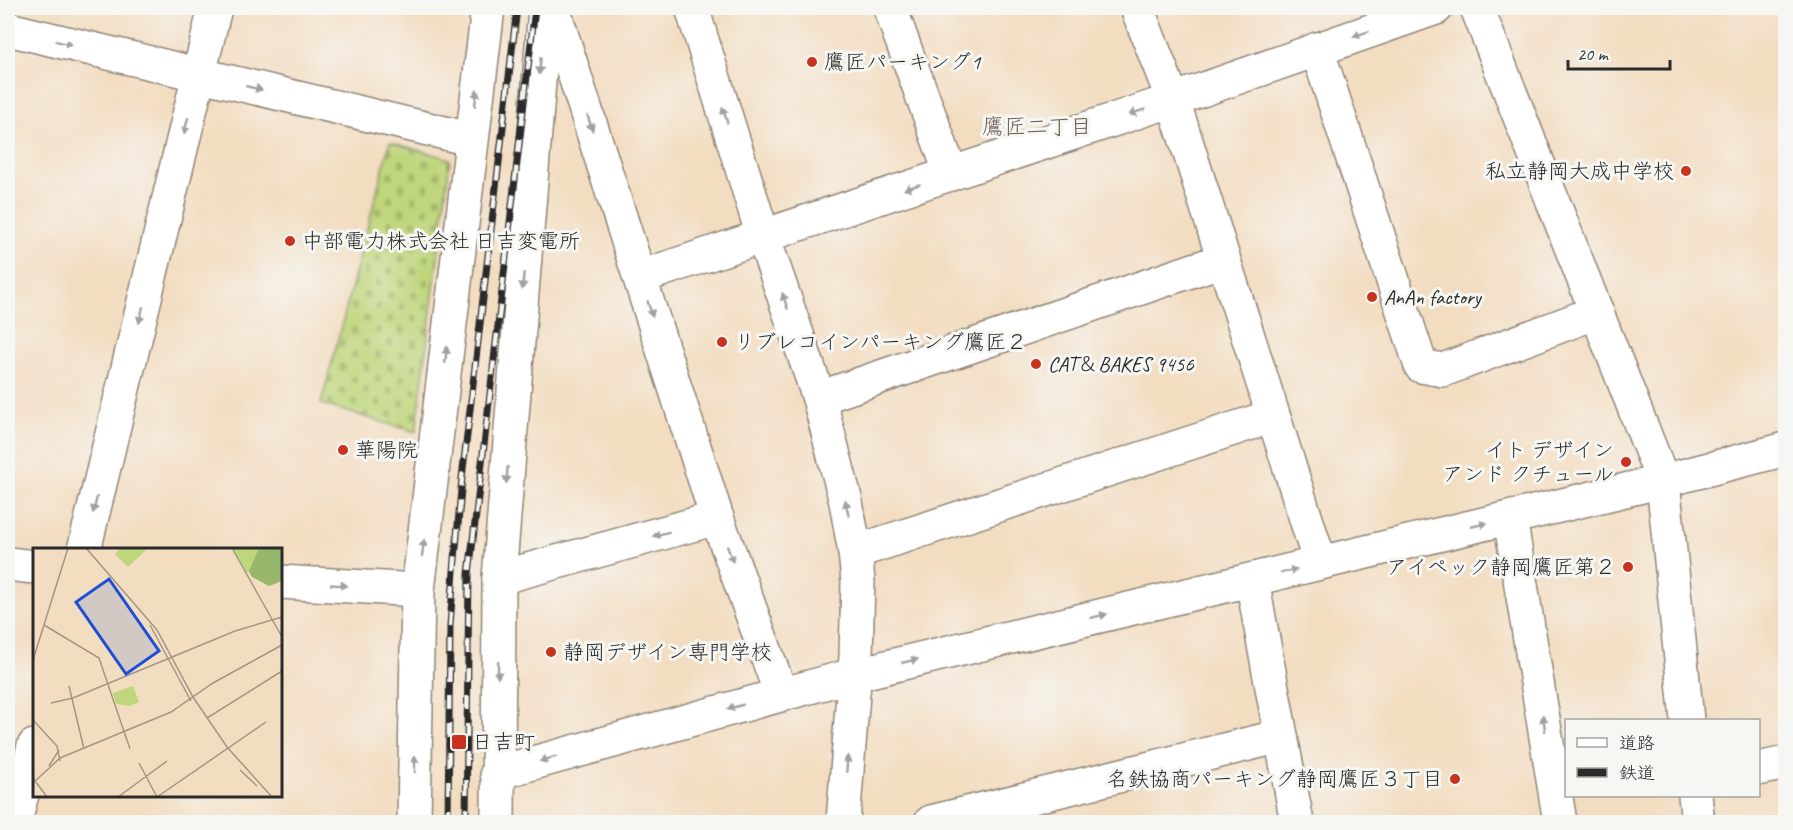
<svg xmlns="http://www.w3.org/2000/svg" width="1793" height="830" font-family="Caveat,'Klee One',sans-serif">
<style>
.cemetery{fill:url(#cemetery-stones);stroke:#758053;stroke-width:1.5}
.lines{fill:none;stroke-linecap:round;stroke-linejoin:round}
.minor-casing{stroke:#8f8476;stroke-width:36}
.minor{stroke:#fff;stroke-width:33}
.rail-casing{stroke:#2b2b2b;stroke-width:7}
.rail{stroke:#f6f6f2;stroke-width:4.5;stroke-dasharray:14;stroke-linecap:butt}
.oneway{fill:#a0a0a0}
.poi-dot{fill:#c8321e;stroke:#f6f6f2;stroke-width:2}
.labels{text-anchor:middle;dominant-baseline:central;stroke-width:6;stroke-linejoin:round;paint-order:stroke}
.poi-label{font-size:21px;fill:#2b2b2b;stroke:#f6f6f2;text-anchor:start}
.neighbourhood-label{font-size:22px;fill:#6c5a52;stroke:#f6f6f2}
.inset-road{fill:none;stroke:#a39685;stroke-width:1.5}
.view{fill:#1d4ed8;fill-opacity:0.15;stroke:#1d4ed8;stroke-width:3}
.inset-edge{fill:none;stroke:#2b2b2b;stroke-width:3}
</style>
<defs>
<pattern id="cemetery-stones" width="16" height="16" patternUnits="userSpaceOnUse" patternTransform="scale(1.5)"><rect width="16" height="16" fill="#bfd67b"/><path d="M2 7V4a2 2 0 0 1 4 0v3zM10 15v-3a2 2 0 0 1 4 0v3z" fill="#a4b86a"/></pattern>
</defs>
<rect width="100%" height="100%" fill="#f6f6f2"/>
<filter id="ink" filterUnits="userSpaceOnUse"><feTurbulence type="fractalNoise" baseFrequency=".0167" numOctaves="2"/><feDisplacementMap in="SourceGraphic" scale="12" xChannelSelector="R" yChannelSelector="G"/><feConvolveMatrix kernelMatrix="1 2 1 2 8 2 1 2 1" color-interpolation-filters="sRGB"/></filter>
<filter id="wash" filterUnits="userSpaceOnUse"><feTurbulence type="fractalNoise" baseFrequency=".008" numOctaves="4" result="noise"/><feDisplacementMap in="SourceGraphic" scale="24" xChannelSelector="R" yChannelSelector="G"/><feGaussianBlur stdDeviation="1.35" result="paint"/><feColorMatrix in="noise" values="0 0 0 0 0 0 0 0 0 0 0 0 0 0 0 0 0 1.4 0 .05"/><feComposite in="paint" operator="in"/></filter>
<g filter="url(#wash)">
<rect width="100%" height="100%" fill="#f3ddc1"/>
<polygon class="cemetery" points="390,142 450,159 416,432 321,404"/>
</g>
<g filter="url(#ink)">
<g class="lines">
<defs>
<g id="minor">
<polyline points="553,8 717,518 781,694"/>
<polyline points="692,8 763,236 819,398 846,502 855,552 858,581 856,656 843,822"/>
<polyline points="890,8 951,174"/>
<polyline points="1137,8 1173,100 1320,563"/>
<polyline points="1477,8 1663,481 1687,720"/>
<polyline points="8,29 470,139"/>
<polyline points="1317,49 1421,366 1443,370 1597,312"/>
<polyline points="640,277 1173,100 1436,8"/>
<polyline points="819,398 1223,260"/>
<polyline points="1510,518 1560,822"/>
<polyline points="84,550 215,8"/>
<polyline points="855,552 1273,416"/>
<polyline points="8,564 34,567"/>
<polyline points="499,578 717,518"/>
<polyline points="1252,580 1297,822"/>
<polyline points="280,582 418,590"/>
<polyline points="1758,769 1786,763"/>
<polyline points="497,773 853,675 1663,481 1786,449"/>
<polyline points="1695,796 1698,822"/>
<polyline points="15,822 34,746"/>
<polyline points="414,822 418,590 488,8"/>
<polyline points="498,822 499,578 545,8"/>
<polyline points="931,822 1281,736"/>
</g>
</defs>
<use href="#minor" class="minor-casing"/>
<use href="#minor" class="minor"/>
<defs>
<g id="rail">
<polyline points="448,822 450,626 454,571 462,478 517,8"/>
<polyline points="466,822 469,574 535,8"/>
</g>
</defs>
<use href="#rail" class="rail-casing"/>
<use href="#rail" class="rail"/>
</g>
<defs><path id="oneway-solid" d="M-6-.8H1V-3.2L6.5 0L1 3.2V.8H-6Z" transform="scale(1.5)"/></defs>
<g class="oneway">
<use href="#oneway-solid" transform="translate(1361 34) rotate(161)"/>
<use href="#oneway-solid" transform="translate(64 43) rotate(14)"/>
<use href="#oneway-solid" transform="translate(540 66) rotate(95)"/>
<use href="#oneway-solid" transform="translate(254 88) rotate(13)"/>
<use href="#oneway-solid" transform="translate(476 98) rotate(-82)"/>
<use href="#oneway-solid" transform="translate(1137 112) rotate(162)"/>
<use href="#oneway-solid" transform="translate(725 115) rotate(-107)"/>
<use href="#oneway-solid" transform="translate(590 123) rotate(72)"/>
<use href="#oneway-solid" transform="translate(186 126) rotate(104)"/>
<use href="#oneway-solid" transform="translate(912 187) rotate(162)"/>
<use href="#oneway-solid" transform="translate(523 281) rotate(95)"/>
<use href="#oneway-solid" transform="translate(785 301) rotate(-109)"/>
<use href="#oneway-solid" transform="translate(650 309) rotate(72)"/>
<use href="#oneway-solid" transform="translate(141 315) rotate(104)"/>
<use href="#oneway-solid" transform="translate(446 355) rotate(-84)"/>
<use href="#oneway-solid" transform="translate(507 475) rotate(95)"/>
<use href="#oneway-solid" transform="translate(95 505) rotate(104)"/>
<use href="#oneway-solid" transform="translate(847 508) rotate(-102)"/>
<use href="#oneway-solid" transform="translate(1479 525) rotate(-13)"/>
<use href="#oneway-solid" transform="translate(661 534) rotate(165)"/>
<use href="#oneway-solid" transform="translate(423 548) rotate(-83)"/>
<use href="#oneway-solid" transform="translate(730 554) rotate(70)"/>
<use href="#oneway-solid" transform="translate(1289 571) rotate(-14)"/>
<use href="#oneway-solid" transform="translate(339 585) rotate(3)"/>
<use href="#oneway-solid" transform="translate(1099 616) rotate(-13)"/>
<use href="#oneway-solid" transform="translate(910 661) rotate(-13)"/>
<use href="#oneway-solid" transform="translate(498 670) rotate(91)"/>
<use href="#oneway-solid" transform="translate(735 707) rotate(164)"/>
<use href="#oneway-solid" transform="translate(1544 723) rotate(-99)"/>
<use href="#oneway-solid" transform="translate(548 759) rotate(164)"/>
<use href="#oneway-solid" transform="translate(415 764) rotate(-89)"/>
<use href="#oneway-solid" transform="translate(847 764) rotate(-86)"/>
</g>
</g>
<g class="poi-dot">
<circle cx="812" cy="62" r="6"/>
<circle cx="1686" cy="171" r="6"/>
<circle cx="290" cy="241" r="6"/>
<circle cx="1372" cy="297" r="6"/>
<circle cx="722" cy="342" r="6"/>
<circle cx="1036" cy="364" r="6"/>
<circle cx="343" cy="450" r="6"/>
<circle cx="1626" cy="462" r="6"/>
<circle cx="1628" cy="567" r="6"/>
<circle cx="551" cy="652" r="6"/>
<rect x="451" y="734" width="16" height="16" rx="3"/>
<circle cx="1455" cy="779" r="6"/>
</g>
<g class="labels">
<g class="poi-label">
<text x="824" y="62">鷹匠パーキング1</text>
<text x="1674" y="171" text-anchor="end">私立静岡大成中学校</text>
<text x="302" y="241">中部電力株式会社 日吉変電所</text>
<text x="1384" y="297">AnAn factory</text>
<text x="734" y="342">リブレコインパーキング鷹匠２</text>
<text x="1048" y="364">CAT＆BAKES 9456</text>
<text x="355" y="450">華陽院</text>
<text x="1614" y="450" text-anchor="end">イト デザイン<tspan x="1614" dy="24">アンド クチュール</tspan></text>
<text x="1616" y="567" text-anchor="end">アイペック静岡鷹匠第２</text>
<text x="563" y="652">静岡デザイン専門学校</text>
<text x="472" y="742">日吉町</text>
<text x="1443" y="779" text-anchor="end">名鉄協商パーキング静岡鷹匠３丁目</text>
</g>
<g class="neighbourhood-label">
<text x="1037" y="127">鷹匠二丁目</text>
</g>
</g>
<g transform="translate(33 548)">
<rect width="249" height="249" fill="#f3ddc1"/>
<path d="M221 0H249V33L236 38 219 29 215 22Z" fill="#97b76b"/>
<path d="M88 0H111L113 2 95 19 82 6ZM200 0H226L216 23 213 25Z" fill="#bfd67b"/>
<path d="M100 138 106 154 96 158 83 156 80 145Z" fill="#bfd67b"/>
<path class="inset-road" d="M53 0 124 82 160 149 194 199 239 249M199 0 249 89M11 77 66 110 97 201M117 77 158 153M0 112 35 0M36 138 51 201M18 155 40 150 202 83 249 69M174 170 249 123M0 172 24 198 27 213M106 215 124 249 233 174M16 218 26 202M207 222 224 238M0 230 14 249M0 235 27 210 138 164 180 135 249 97M85 249 134 213"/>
<path class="view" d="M76 31 126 103 93 126 43 54Z"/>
<rect width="249" height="249" class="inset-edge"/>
</g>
<rect width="1793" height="830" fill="none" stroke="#f6f6f2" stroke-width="30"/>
<rect x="1565" y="719" width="195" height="78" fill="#f6f6f2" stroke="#a5a5a2" stroke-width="1.5"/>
<rect x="1577" y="738" width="30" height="9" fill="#ffffff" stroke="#a5a5a2" stroke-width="1.5"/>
<text x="1619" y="749" font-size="18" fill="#2b2b2b">道路</text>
<rect x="1577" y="768" width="30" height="9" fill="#2b2b2b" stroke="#a5a5a2" stroke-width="1.5"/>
<text x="1619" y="779" font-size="18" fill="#2b2b2b">鉄道</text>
<path d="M1568 60v9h102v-9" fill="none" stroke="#2b2b2b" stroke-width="3"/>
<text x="1577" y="60" font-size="18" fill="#2b2b2b" stroke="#f6f6f2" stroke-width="4.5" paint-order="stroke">20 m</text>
</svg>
